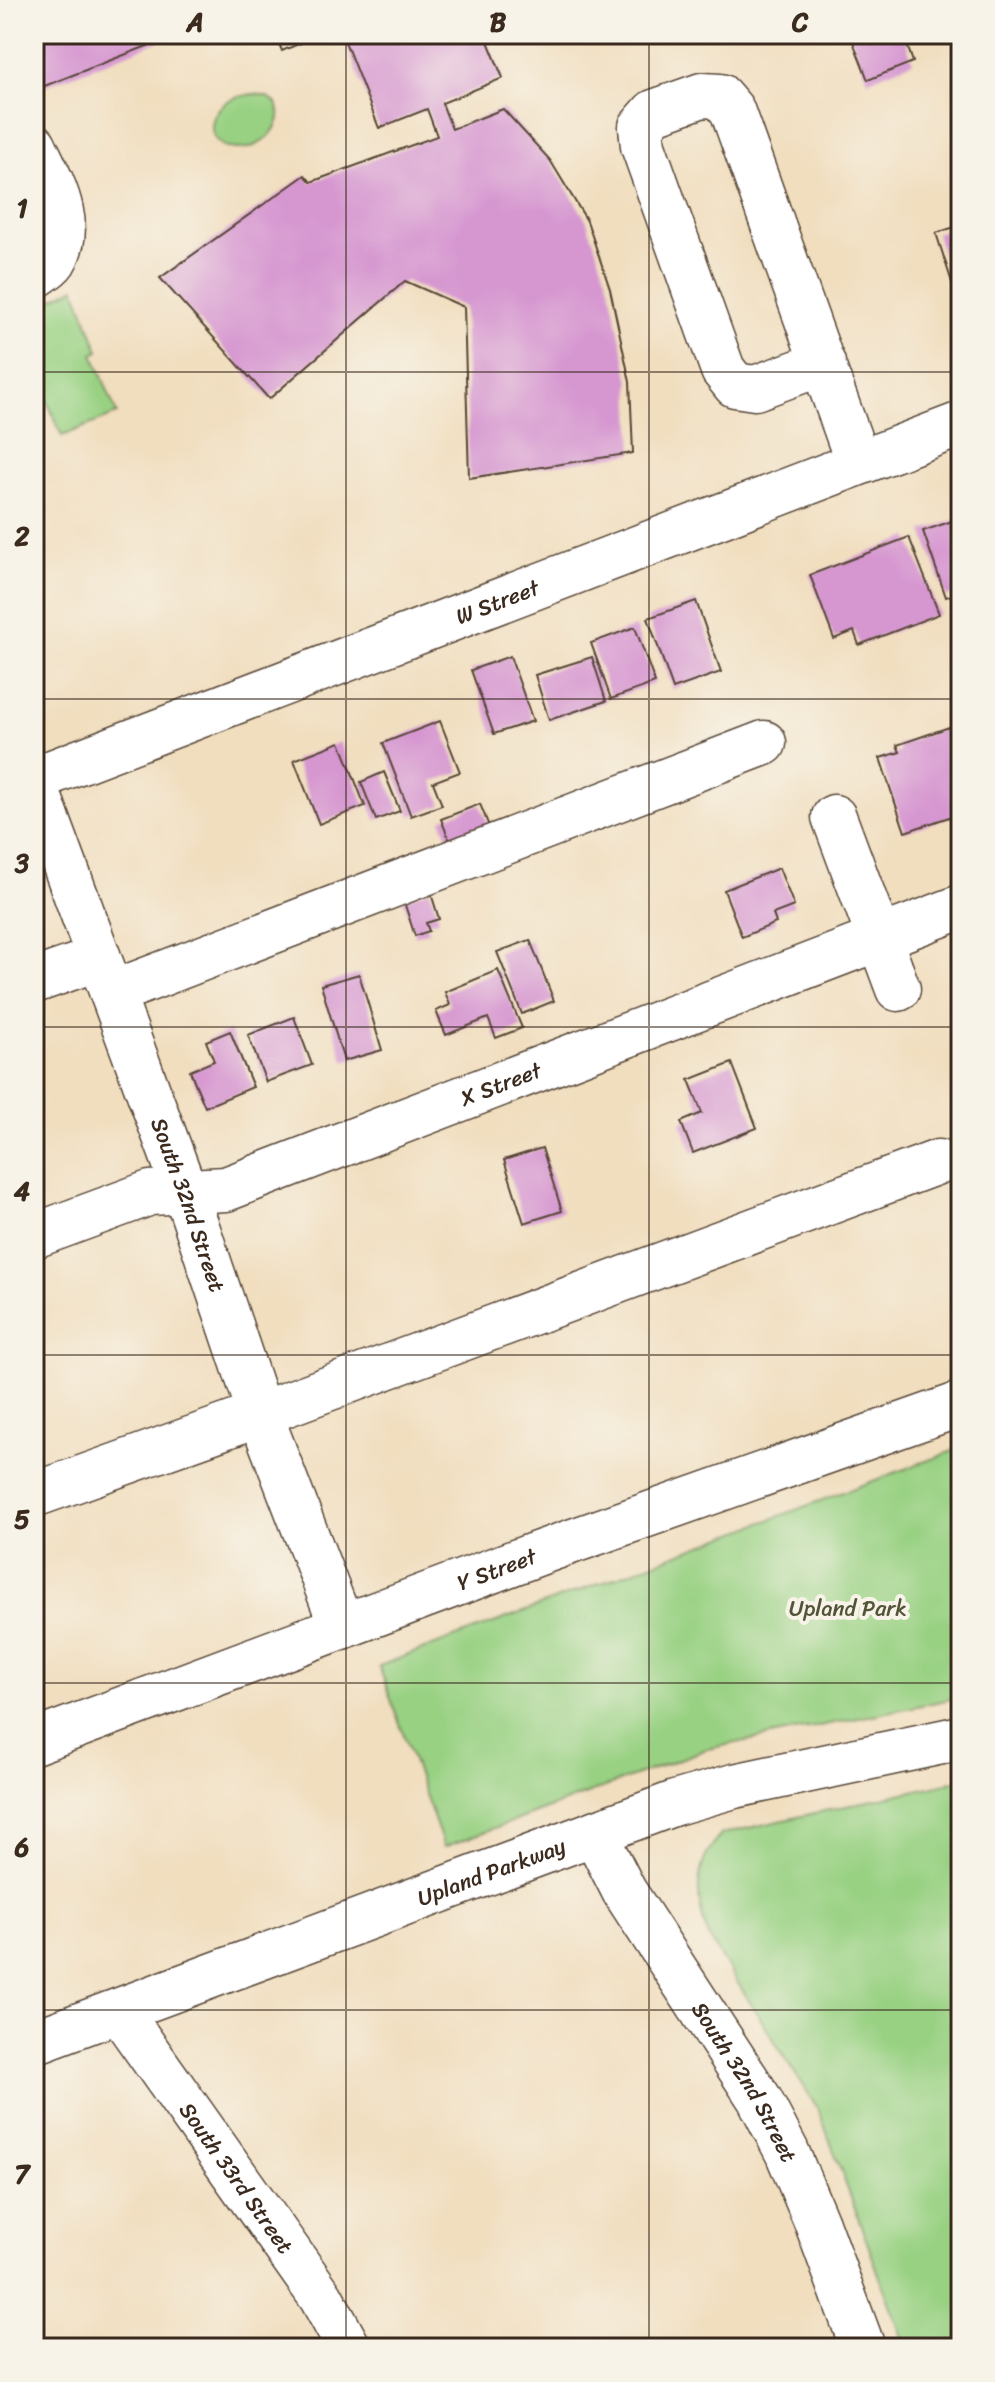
<svg xmlns="http://www.w3.org/2000/svg" width="995" height="2382" font-family="Sriracha,sans-serif">
<style>
.green{fill:#99d183;stroke:#6a7e50;stroke-width:2}
.building{fill:#d696d0}
.lines{fill:none;stroke-linecap:round;stroke-linejoin:round}
.minor-casing{stroke:#564536;stroke-width:47}
.minor{stroke:#fff;stroke-width:44}
.grid{fill:none;stroke:#3b2a1e;stroke-width:2;stroke-opacity:0.55}
.labels{text-anchor:middle;dominant-baseline:central;stroke-width:8;stroke-linejoin:round;paint-order:stroke}
.street-label{font-size:22px;fill:#3b2a1e;stroke:#f7f3e8}
.park-label{font-size:22px;fill:#525437;stroke:#f7f3e8}
.neatline{fill:none;stroke:#3b2a1e;stroke-width:3}
.grid-label{font-size:26px;text-anchor:middle;font-weight:bold;fill:#3b2a1e}
</style>
<rect width="100%" height="100%" fill="#f7f3e8"/>
<filter id="ink" filterUnits="userSpaceOnUse"><feTurbulence type="fractalNoise" baseFrequency=".0125" numOctaves="2"/><feDisplacementMap in="SourceGraphic" scale="16" xChannelSelector="R" yChannelSelector="G"/><feConvolveMatrix kernelMatrix="1 2 1 2 8 2 1 2 1" color-interpolation-filters="sRGB"/></filter>
<filter id="wash" filterUnits="userSpaceOnUse"><feTurbulence type="fractalNoise" baseFrequency=".006" numOctaves="4" result="noise"/><feDisplacementMap in="SourceGraphic" scale="32" xChannelSelector="R" yChannelSelector="G"/><feGaussianBlur stdDeviation="1.8" result="paint"/><feColorMatrix in="noise" values="0 0 0 0 0 0 0 0 0 0 0 0 0 0 0 0 0 1.4 0 .05"/><feComposite in="paint" operator="in"/></filter>
<g filter="url(#wash)">
<rect width="100%" height="100%" fill="#f1debf"/>
<g class="green">
<path d="M252 94C304 96 273 157 230 148 204 142 209 112 228 101 235 97 243 96 252 94Z"/>
<polygon points="75,288 99,351 93,354 117,414 62,436 34,369 34,308"/>
<polygon points="961,1448 961,1697 707,1749 444,1847 379,1666"/>
<path d="M961 1780V2348H906L819 2111 708 1936C695 1899 693 1863 722 1834Z"/>
</g>
<g id="blocks">
<g class="building">
<polygon points="34,34 178,34 42,87 34,66"/>
<polygon points="275,34 322,34 282,51"/>
<polygon points="342,34 485,34 503,78 442,103 452,129 503,109 550,160 587,221 610,289 630,382 633,453 469,478 464,307 405,281 269,399 160,278 305,175 311,182 437,136 427,109 379,128"/>
<polygon points="850,34 903,34 913,62 868,80"/>
<polygon points="961,225 961,307 960,307 936,233"/>
<polygon points="961,518 961,592 946,597 923,531"/>
<polygon points="909,537 939,614 859,645 854,631 834,639 810,575"/>
<polygon points="696,601 721,672 673,689 648,618"/>
<polygon points="635,627 655,683 611,699 591,643"/>
<polygon points="510,656 533,721 494,734 471,670"/>
<polygon points="592,657 606,701 549,720 535,675"/>
<polygon points="440,721 460,772 433,782 442,805 411,816 383,743"/>
<polygon points="961,723 961,813 905,832 880,758 900,752 897,745"/>
<polygon points="340,742 365,806 319,824 294,760"/>
<polygon points="384,772 400,811 376,820 361,782"/>
<polygon points="480,804 490,829 451,844 441,819"/>
<polygon points="779,868 794,906 773,914 776,923 742,937 724,890"/>
<polygon points="430,890 439,919 426,923 429,931 415,936 403,899"/>
<polygon points="530,940 554,1001 522,1014 497,952"/>
<polygon points="498,970 522,1028 496,1038 488,1018 446,1035 436,1011 450,1005 445,992"/>
<polygon points="359,974 382,1050 344,1061 321,985"/>
<polygon points="294,1017 312,1065 266,1082 248,1035"/>
<polygon points="230,1031 253,1087 205,1107 190,1071 214,1061 206,1041"/>
<polygon points="732,1063 757,1128 693,1153 681,1122 702,1113 689,1080"/>
<polygon points="542,1148 562,1211 524,1223 504,1160"/>
</g>
</g>
</g>
<g filter="url(#ink)">
<use href="#blocks" fill-opacity="0" stroke="#564536" stroke-width="2"/>
<g class="lines">
<defs>
<g id="minor">
<path d="M34 145C50 180 77 222 54 261 50 267 40 273 34 277"/>
<polyline points="823,363 755,388 735,385 723,370 643,146 641,127 654,112 702,95 720,96 732,110 858,463"/>
<path id="s1" d="M34 779 961 424"/>
<path id="s2" d="M34 782 185 1191 260 1414 342 1627"/>
<polyline points="834,817 898,989"/>
<polyline points="34,981 99,958"/>
<polyline points="112,993 764,743"/>
<path id="s3" d="M34 1236 150 1193 226 1189 961 907"/>
<polyline points="34,1495 260,1414 938,1162"/>
<path id="s4" d="M34 1742 542 1552 961 1404"/>
<path id="s5" d="M595 1834 624 1891 759 2098 787 2152 816 2221 863 2348"/>
<path id="s6" d="M119 2011 321 2297 349 2348"/>
<path id="s7" d="M34 2042 675 1803 734 1786 961 1738"/>
</g>
</defs>
<use href="#minor" class="minor-casing"/>
<use href="#minor" class="minor"/>
</g>
</g>
<path class="grid" d="M346 34V2348M649 34V2348M34 372H961M34 699H961M34 1027H961M34 1355H961M34 1683H961M34 2010H961"/>
<g class="labels">
<g class="street-label">
<text stroke="none"><textPath href="#s1" startOffset="496">W Street</textPath></text>
<text stroke="none"><textPath href="#s3" startOffset="494">X Street</textPath></text>
<text stroke="none"><textPath href="#s2" startOffset="450">South 32nd Street</textPath></text>
<text stroke="none"><textPath href="#s4" startOffset="494">Y Street</textPath></text>
<text stroke="none"><textPath href="#s7" startOffset="488">Upland Parkway</textPath></text>
<text stroke="none"><textPath href="#s5" startOffset="290">South 32nd Street</textPath></text>
<text stroke="none"><textPath href="#s6" startOffset="204">South 33rd Street</textPath></text>
</g>
<g class="park-label">
<text x="848" y="1608">Upland Park</text>
</g>
</g>
<rect width="995" height="2382" fill="none" stroke="#f7f3e8" stroke-width="88"/>
<rect x="44" y="44" width="907" height="2294" class="neatline"/>
<g class="grid-label">
<text x="195" y="31">A</text>
<text x="498" y="31">B</text>
<text x="800" y="31">C</text>
<text x="22" y="217">1</text>
<text x="22" y="545">2</text>
<text x="22" y="872">3</text>
<text x="22" y="1200">4</text>
<text x="22" y="1528">5</text>
<text x="22" y="1856">6</text>
<text x="22" y="2183">7</text>
</g>
</svg>
